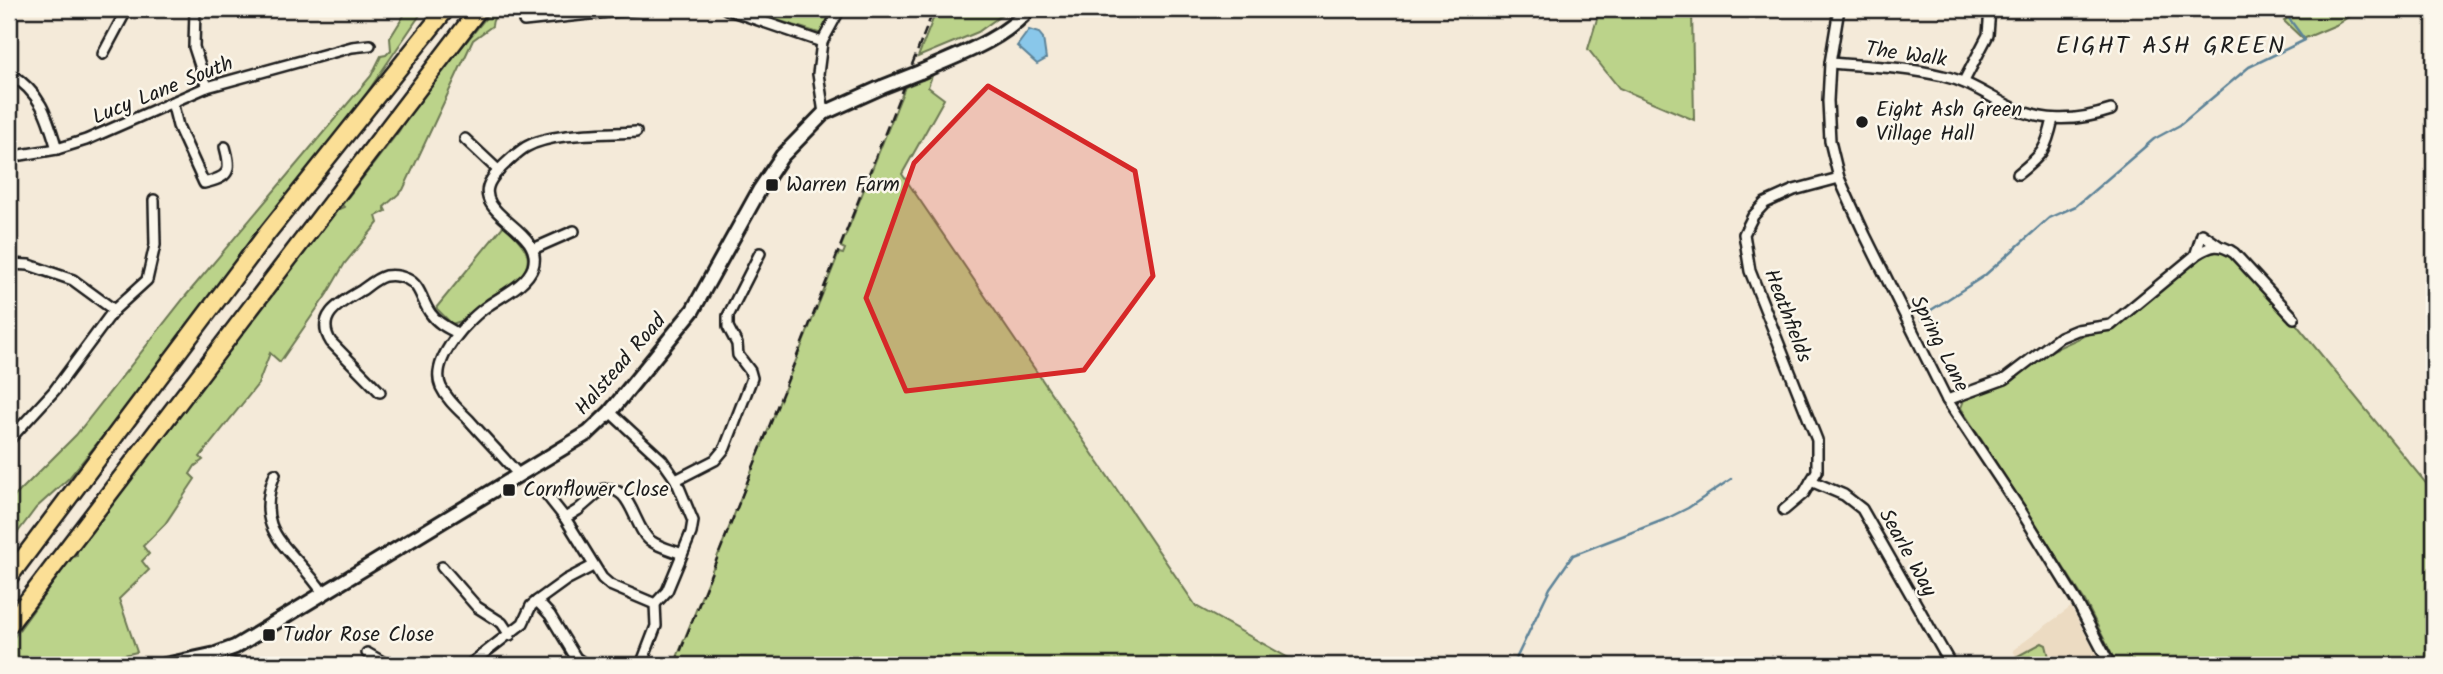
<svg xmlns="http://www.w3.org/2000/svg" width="2443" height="674" font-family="Kalam,sans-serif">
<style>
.built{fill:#ecdbc2}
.green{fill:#bbd38a;stroke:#6c7853;stroke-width:2}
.water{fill:#89c7ea;stroke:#5d8398;stroke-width:2}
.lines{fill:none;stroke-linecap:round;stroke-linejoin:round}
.stream{stroke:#5d8398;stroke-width:2.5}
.street-casing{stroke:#1c1c1c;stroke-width:14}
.secondary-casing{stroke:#1c1c1c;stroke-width:18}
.highway-casing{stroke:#1c1c1c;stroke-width:21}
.street{stroke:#fbf7ec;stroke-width:9}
.secondary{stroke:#fbf7ec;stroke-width:12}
.highway{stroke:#fbdf96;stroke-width:16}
.rail{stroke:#1c1c1c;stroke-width:2.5;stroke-dasharray:10 5;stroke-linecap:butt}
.secondary-bridge-casing{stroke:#1c1c1c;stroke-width:18;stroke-linecap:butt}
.secondary-bridge{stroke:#fbf7ec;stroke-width:12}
.marked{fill:#d62828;fill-opacity:0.2;stroke:#d62828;stroke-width:5;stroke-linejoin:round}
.poi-dot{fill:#1c1c1c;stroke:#fbf7ec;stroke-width:2.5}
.labels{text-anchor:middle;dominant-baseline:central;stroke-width:5;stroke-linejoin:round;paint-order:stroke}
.street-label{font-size:21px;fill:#1c1c1c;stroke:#fbf7ec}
.poi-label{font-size:21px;fill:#1c1c1c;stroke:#fbf7ec;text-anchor:start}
.quarter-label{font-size:24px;letter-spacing:2px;fill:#1c1c1c;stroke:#fbf7ec}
</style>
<rect width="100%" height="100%" fill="#f4ead9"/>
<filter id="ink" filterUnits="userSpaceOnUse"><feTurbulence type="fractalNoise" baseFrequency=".0143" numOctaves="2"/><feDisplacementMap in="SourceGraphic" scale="14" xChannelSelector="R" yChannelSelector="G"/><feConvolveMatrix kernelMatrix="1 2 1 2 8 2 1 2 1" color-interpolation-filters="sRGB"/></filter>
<g filter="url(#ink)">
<polygon class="built" points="2071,607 2102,665 2020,665 2013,650"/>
<g class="green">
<polygon points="408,9 424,9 356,109 159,367 69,478 36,508 9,544 9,502 76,435 184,298 371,76 381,56 386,55 391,50 390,38"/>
<path d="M493 9H523C510 10 493 9 492 26L473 40 403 190 384 207 386 211 376 216 378 223 345 263 327 294 280 362 270 353 258 384 200 457 203 460 195 466 190 474 195 479 165 524 143 546 149 554 142 561 149 570 119 599 137 652 80 665H9V644L71 558 77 556V550L158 441H162L164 434 251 319 256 316V313L332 212 344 207 342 205 399 131 416 103Z"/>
<polygon points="742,9 832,9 833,10 822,34"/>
<polygon points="937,9 1010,9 978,32 918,57"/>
<polygon points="1600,9 1692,9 1694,120 1619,88 1588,49"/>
<polygon points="2286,9 2360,9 2336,25 2303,39 2284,21 2289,17"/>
<polygon points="932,76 928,87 944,99 902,174 1196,606 1301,665 674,665 839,253 843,254 845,249 841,247 905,87"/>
<path d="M504 225C522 244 540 257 517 281L461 321 452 324 436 308Z"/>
<polygon points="2224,250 2232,255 2288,314 2434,493 2434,665 2117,665 2085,601 1961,408 1964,400 2013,381 2042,355 2088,334 2114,329 2187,269 2208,254"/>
<polygon points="2042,643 2046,645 2051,665 2020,665 2016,657"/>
</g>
<polygon class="water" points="1029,30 1039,33 1043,38 1046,59 1037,64 1017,46"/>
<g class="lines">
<g class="stream">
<polyline points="1921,320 1928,312 1984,276 2049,218 2076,206 2154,139 2180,125 2249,67 2305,40 2285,13 2289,9"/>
<polyline points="1513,665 1550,588 1573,555 1666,519 1688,508 1731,479"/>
</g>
<defs>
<g id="street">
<polyline points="195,9 194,47 207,87"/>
<polyline points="726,9 822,42"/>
<polyline points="1839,9 1830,63 1828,101 1830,141 1839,178 1865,235 1947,400 2021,511 2076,600 2110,665"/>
<polyline points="524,21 637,9"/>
<polyline points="103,54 127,9"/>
<path d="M1830 63C1867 66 1906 67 1943 76 1967 81 1985 94 2007 105 2041 123 2075 122 2111 110"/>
<path d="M9 73C41 93 47 115 57 149"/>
<polyline points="1964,81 1988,35 1990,9"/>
<path d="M172 102 178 126 204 183C229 177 232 172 225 147"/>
<polyline points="824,113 818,74 822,42 840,9"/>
<polyline points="465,139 499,171"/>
<polyline points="9,157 57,149 86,140 207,87 352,47 370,45"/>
<path d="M2018 174C2043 154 2046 150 2053 119"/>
<polyline points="533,249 574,231"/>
<polyline points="2195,256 2202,234 2219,246"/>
<polyline points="9,264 29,265 73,280 114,310"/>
<path d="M380 392 331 342C314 315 342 302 362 290 369 285 377 278 385 276 392 275 401 276 407 279 421 285 422 303 431 314 437 323 448 328 457 333"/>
<path d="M1947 400 2005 379 2060 337 2077 330 2111 325 2197 254C2212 245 2219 243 2234 253L2294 318"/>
<polyline points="9,440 54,391 114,310 147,280 155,245 154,200"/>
<path d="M275 474C251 535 293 547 323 593"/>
<path d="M519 475C502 456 485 438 469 420 459 410 447 400 441 387 429 360 469 318 489 305 503 295 527 284 533 267 542 238 503 224 491 204 483 191 489 181 498 171 506 163 516 153 526 147 552 132 605 134 636 132"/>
<polyline points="676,480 715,460 725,448 752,378 750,371 738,355 737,344 728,327 728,316 760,253"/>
<polyline points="1811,481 1844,495 1862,509 1951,665"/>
<polyline points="546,494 565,518 602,578 610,585 655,604 667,591 691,533 693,521 676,480 662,460 610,412"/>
<polyline points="1784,510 1804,493 1817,471 1817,440 1750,271 1744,234 1753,216 1765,203 1794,190 1839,178"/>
<path d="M565 518 578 510 601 490C632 481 633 529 651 541 659 547 672 550 682 554"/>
<polyline points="442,567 477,607 502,623 510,635"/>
<polyline points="537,601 550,615 576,658 586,665"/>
<polyline points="367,653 388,665"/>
<polyline points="223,665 229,662 239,665"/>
<polyline points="469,665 523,623 531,606 537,601 566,580 593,566"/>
<polyline points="641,665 656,626 655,604"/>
</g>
<g id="secondary">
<path d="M920 72C958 55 1002 41 1029 9"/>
<polyline points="165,665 216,654 235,647 588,433 610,412 693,310 760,189 782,156 824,113 882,87"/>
</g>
<g id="highway">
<polyline points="9,577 268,232 446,9"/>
<polyline points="9,625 479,9"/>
</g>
</defs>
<use href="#street" class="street-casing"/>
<use href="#secondary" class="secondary-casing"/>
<use href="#highway" class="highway-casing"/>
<use href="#street" class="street"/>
<use href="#secondary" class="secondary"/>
<use href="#highway" class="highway"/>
<polyline class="rail" points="675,665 934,9"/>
<defs>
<polyline id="secondary-bridge" points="882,87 920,72"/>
</defs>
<use href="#secondary-bridge" class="secondary-bridge-casing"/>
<use href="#secondary-bridge" class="secondary-bridge"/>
</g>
</g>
<path class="marked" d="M988 86 1135 171 1153 276 1084 370 906 391 866 298 914 163Z"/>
<g class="poi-dot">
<circle cx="1862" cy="122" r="7"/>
<rect x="765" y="178" width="14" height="14" rx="3.5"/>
<rect x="502" y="483" width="14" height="14" rx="3.5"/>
<rect x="262" y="628" width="14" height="14" rx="3.5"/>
</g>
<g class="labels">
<g class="street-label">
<text transform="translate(1906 55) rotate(8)">The Walk</text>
<text transform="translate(163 91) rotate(-22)">Lucy Lane South</text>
<text transform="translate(1787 316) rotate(69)">Heathfields</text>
<text transform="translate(1939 344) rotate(63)">Spring Lane</text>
<text transform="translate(621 365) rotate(-49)">Halstead Road</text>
<text transform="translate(1907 553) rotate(61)">Searle Way</text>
</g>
<g class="poi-label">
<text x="1876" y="110">Eight Ash Green<tspan x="1876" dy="24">Village Hall</tspan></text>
<text x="786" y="185">Warren Farm</text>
<text x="523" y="490">Cornflower Close</text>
<text x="283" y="635">Tudor Rose Close</text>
</g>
<g class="quarter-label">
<text x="2171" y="46">EIGHT ASH GREEN</text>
</g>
</g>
<rect width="2443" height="674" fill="none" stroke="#fbf7ec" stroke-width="35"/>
<rect x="18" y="18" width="2408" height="639" fill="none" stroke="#1c1c1c" stroke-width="2.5" filter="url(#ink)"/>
</svg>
